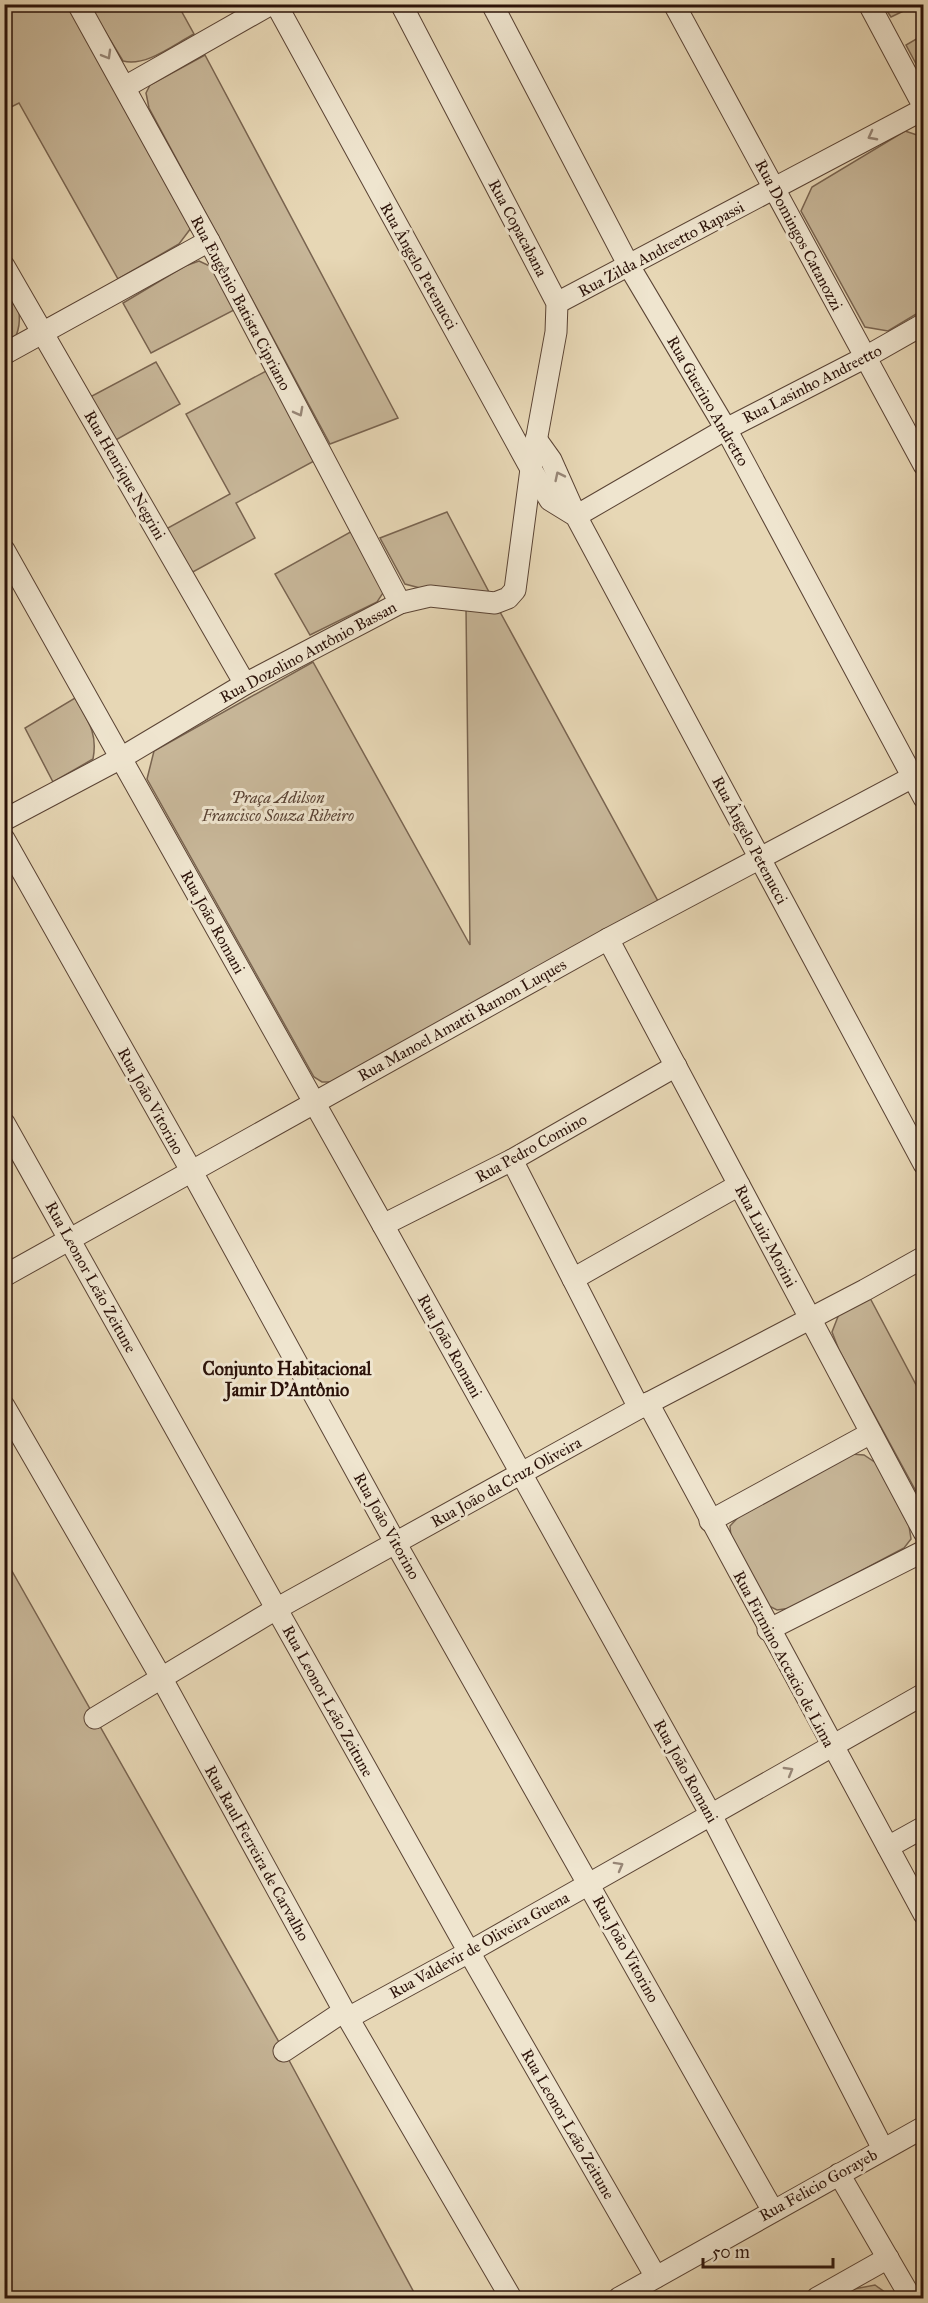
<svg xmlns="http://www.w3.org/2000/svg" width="928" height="2303" font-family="'IM FELL Great Primer',serif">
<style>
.green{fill:#c7b698;stroke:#796450;stroke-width:1.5}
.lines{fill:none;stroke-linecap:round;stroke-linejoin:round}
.minor-casing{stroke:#5a4334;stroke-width:23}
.minor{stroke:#efe5cf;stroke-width:21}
.oneway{stroke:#978676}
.labels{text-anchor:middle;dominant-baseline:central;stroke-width:6;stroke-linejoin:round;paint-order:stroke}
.street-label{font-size:16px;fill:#2b1209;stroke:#efe5cf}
.park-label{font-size:16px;font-style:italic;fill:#5a4334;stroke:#efe5cf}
.neighbourhood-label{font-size:18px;font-weight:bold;fill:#2b1209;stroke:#efe5cf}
</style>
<rect width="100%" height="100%" fill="#e7d7b5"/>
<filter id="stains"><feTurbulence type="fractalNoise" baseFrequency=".00333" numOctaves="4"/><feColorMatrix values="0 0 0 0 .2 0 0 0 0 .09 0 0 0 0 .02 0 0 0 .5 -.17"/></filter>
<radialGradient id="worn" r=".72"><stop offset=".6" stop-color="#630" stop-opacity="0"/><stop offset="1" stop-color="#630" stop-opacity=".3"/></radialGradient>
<g class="green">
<polygon points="5,5 67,5 186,209 191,228 179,244 118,279 19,103 5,110 4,82 7,80 4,77"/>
<path d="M89 5H178L194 34C173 45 146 67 123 61Z"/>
<polygon points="883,5 916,5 891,17"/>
<polygon points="923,35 923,77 906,45"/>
<polygon points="205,55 398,418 330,444 149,108 146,93 150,85"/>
<polygon points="905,131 923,137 923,310 888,331 865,327 801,211 812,187"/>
<polygon points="199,261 214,268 236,309 151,353 123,303 185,266"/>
<path d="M12 292C20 307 22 321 16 336L4 342V297Z"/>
<polygon points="156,362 180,404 114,441 90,397"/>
<polygon points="268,370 316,460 236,503 255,538 191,573 166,529 230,494 186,414"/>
<polygon points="447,512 490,594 420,588 405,584 380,538"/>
<polygon points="354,530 383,593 377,602 310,635 275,574"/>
<polygon points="466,608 500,612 659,903 331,1082 322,1082 314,1077 147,779 154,751 313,662 470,945"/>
<path d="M75 698C88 721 98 733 93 759L53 782 25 728Z"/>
<polygon points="870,1298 923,1398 923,1504 839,1350 832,1332 839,1314"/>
<polygon points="851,1454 864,1455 876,1463 909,1526 911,1539 904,1548 791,1608 777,1610 765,1604 731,1538 730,1526 743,1512"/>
<polygon points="4,1557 284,2051 417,2298 5,2298"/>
<polygon points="875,2285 893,2298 838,2298 854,2289"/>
</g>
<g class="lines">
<defs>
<g id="minor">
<polyline points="78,4 209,241 400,603"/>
<polyline points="276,4 531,469 550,500 576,516 924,1164"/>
<polyline points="492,4 629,266 726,429 924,798"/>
<polyline points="674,4 924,465"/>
<polyline points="869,4 924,107"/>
<polyline points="125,87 271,4"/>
<polyline points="4,266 245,684"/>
<polyline points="557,303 924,109"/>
<polyline points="4,354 209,241"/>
<polyline points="536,439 551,460 576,516 726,429 864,358 924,324"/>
<polyline points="4,550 383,1225 711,1815 883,2149"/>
<polyline points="4,820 121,758 245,684 400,603 430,596 495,603 508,598 515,590 531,469 556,332 557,303 401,4"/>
<polyline points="4,839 192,1172 396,1544 773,2211"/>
<polyline points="608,939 924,1532"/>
<polyline points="4,1123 469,1952 656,2277"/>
<polyline points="512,1160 639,1408"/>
<polyline points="383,1225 512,1160 676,1066"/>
<polyline points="4,1276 608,939 924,771"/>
<polyline points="573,1279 739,1185"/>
<polyline points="648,1403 924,1914"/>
<polyline points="4,1406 162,1679 344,2011 511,2298"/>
<polyline points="710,1521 871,1433"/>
<polyline points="768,1630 924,1551"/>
<polyline points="95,1718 276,1609 639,1408 865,1290 924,1257"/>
<polyline points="888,1847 924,1827"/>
<polyline points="348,2018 469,1952 924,1694"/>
<polyline points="284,2051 344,2011"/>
<polyline points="839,2174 911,2298"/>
<polyline points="619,2298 924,2127"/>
<polyline points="817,2298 888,2258"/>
</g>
</defs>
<use href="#minor" class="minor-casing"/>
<use href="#minor" class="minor"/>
</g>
<defs><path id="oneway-chevron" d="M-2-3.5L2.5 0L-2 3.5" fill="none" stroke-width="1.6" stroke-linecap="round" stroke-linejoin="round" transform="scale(1.5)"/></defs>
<g class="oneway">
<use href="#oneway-chevron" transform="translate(107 55) rotate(60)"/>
<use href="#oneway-chevron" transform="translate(872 136) rotate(152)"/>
<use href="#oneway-chevron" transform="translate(299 412) rotate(62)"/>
<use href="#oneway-chevron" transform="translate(559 476) rotate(-116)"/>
<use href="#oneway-chevron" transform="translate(789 1771) rotate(-30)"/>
<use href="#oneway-chevron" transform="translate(619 1866) rotate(-29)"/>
</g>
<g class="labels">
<g class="street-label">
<text transform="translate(518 228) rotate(62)">Rua Copacabana</text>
<text transform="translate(799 235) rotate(62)">Rua Domingos Catanozzi</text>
<text transform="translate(661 249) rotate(-28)">Rua Zilda Andreetto Rapassi</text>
<text transform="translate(419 266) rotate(61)">Rua Ângelo Petenucci</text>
<text transform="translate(241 303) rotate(62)">Rua Eugênio Batista Cipriano</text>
<text transform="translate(812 384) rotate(-27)">Rua Lasinho Andreetto</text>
<text transform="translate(708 401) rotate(60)">Rua Guerino Andretto</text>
<text transform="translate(125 475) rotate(60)">Rua Henrique Negrini</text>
<text transform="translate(308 652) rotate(-28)">Rua Dozolino Antônio Bassan</text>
<text transform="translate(750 840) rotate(62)">Rua Ângelo Petenucci</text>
<text transform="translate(213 922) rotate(61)">Rua João Romani</text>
<text transform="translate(462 1020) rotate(-29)">Rua Manoel Amatti Ramon Luques</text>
<text transform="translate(151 1101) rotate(61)">Rua João Vitorino</text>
<text transform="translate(531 1148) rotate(-29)">Rua Pedro Comino</text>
<text transform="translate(766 1236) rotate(62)">Rua Luiz Morini</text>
<text transform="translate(91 1277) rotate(61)">Rua Leonor Leão Zeitune</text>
<text transform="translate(450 1346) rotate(61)">Rua João Romani</text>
<text transform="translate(506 1482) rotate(-29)">Rua João da Cruz Oliveira</text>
<text transform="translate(387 1526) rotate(61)">Rua João Vitorino</text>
<text transform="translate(784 1659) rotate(62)">Rua Firmino Accacio de Lima</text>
<text transform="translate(328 1701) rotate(61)">Rua Leonor Leão Zeitune</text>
<text transform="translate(686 1771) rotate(61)">Rua João Romani</text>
<text transform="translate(257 1853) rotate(61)">Rua Raul Ferreira de Carvalho</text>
<text transform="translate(479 1945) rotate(-29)">Rua Valdevir de Oliveira Guena</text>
<text transform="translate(626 1949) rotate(61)">Rua João Vitorino</text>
<text transform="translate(568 2124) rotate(60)">Rua Leonor Leão Zeitune</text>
<text transform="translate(818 2185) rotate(-29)">Rua Felicio Gorayeb</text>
</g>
<g class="park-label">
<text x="278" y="797">Praça Adilson<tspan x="278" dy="18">Francisco Souza Ribeiro</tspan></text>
</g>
<g class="neighbourhood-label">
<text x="287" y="1369">Conjunto Habitacional<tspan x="287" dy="21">Jamir D'Antônio</tspan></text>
</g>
</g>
<rect width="928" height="2303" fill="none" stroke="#e7d7b5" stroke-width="24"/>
<rect x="6" y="6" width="916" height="2291" fill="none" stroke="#2b1209" stroke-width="3"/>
<rect x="12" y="12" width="904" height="2279" fill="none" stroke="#2b1209" stroke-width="1.5"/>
<path d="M703 2258v9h130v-9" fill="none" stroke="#2b1209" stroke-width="3"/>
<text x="712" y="2258" font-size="18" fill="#2b1209" stroke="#efe5cf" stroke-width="4.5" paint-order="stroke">50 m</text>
<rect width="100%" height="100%" filter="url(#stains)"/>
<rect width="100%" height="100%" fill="url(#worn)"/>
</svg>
